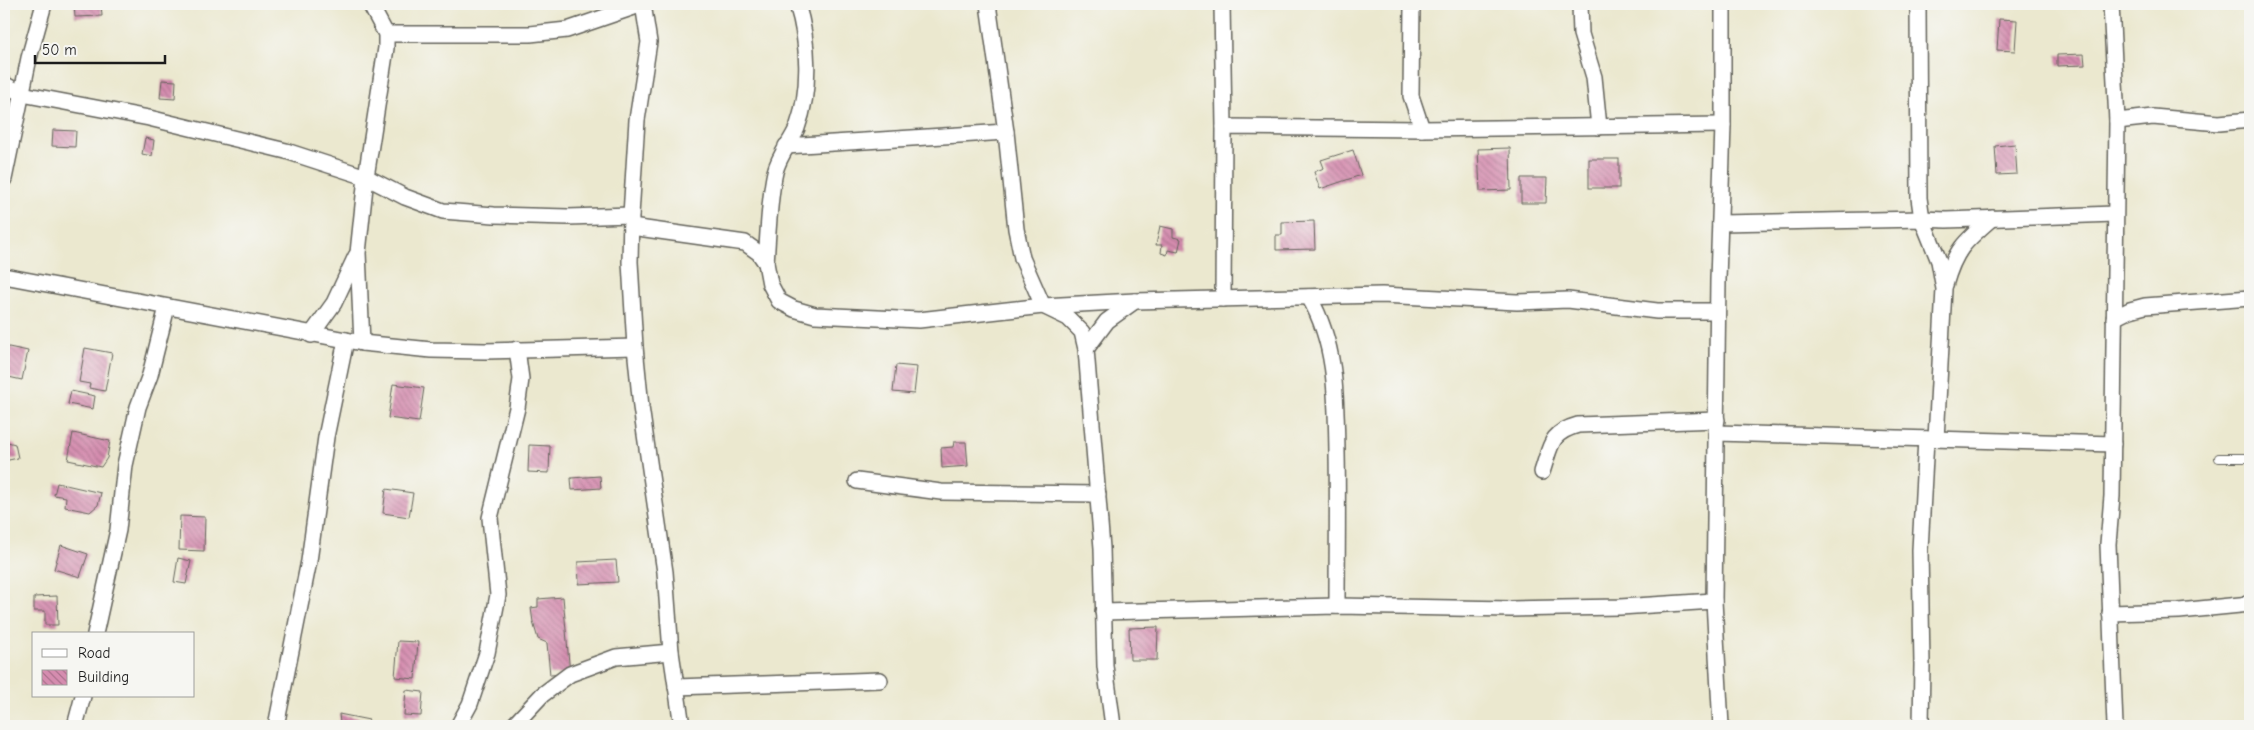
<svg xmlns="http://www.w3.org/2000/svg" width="2254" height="730" font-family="'Comic Neue',sans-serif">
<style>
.building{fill:url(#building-back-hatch)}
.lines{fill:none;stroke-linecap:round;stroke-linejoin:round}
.service-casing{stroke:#64635b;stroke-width:10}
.minor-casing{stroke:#64635b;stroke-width:18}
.service{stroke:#fff;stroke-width:8}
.minor{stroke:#fff;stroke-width:15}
</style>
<defs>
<pattern id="building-back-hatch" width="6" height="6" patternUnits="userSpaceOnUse" patternTransform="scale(1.25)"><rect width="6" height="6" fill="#d58caf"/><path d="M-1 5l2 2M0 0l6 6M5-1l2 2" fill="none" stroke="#ac728e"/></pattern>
</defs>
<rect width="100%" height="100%" fill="#f6f6f2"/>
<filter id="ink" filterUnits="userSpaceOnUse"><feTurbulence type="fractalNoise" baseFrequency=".02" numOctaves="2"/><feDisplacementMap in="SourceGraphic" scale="10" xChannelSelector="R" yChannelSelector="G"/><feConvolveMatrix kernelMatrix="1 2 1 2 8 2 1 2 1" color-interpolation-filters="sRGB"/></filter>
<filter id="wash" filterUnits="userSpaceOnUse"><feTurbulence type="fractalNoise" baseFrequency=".0096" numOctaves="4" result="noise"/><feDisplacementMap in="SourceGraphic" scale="20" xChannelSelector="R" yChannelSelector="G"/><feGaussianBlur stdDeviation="1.12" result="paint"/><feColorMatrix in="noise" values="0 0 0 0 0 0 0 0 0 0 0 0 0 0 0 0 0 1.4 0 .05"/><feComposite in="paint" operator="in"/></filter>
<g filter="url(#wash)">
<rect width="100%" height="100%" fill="#ebe8cf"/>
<g id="blocks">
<g class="building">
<polygon points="74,4 101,4 102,16 75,17"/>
<polygon points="1999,19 2017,20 2015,51 1997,50"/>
<polygon points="2084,54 2085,65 2057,66 2057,55"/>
<polygon points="162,80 176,81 175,99 160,98"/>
<polygon points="53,130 76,131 75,147 52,146"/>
<polygon points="145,138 154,140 152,156 142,154"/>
<polygon points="2015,144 2017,174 1997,175 1995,146"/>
<polygon points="1510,148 1511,190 1480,191 1478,149"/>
<polygon points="1353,150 1361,175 1320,189 1314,172 1324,168 1321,160"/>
<rect x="1589" y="159" width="30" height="29"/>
<polygon points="1521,178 1547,178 1546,203 1521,203"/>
<polygon points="1314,221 1315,249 1276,250 1276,235 1282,235 1282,222"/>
<polygon points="1160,226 1173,229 1173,237 1181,239 1178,252 1168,250 1167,255 1161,253 1162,245 1156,245"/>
<polygon points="4,346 28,351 22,380 4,376"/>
<polygon points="85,348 112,353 105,391 89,388 90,384 79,382"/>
<polygon points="896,365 917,367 914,394 893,392"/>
<polygon points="393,384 424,388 419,422 388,418"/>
<polygon points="71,391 95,396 93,409 68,404"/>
<polygon points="73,433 110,441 107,458 101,467 68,460"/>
<polygon points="4,441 15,444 18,458 4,461"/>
<polygon points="954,442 966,442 968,466 942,468 941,448 953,447"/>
<polygon points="529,445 550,446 549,473 528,472"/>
<polygon points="600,476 601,488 572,490 571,478"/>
<polygon points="57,483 101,493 98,505 90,512 65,507 66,497 54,495"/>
<polygon points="386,489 413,493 409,517 383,513"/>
<polygon points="180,516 205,517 204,551 179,550"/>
<polygon points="61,545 88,554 80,577 54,569"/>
<polygon points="178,558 191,561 186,584 174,582"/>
<polygon points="616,560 618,582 578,584 579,582 578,562"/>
<polygon points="57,596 58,625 45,625 45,611 34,611 34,597"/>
<polygon points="563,597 570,674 550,675 547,643 538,639 533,622 531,608 538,607 538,599"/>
<polygon points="1158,627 1157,660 1130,660 1129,628"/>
<polygon points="398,641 418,642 415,679 395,677"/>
<polygon points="406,690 423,692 421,716 404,715"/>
<polygon points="339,714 369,720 368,726 333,726 334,722 340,723"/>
<polygon points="963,723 981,725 980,726 962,726"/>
</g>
</g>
</g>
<g filter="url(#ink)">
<use href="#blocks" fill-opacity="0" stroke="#64635b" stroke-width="1"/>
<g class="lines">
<defs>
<polyline id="service" points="2219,458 2250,458"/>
<g id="minor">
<polyline points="643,4 649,42 637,120 631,215 630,262 635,347 641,407 665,572 671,652 682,726"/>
<polyline points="988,4 1006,132 1016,229 1022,258 1043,306 1068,318 1082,332 1086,349 1102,548 1105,666 1113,726"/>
<polyline points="1222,4 1224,127"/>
<polyline points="1412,4 1411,96 1422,129"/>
<polyline points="1580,4 1581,34 1594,77 1599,127"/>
<polyline points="1918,4 1919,198 1922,219 1939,261 1944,289 1936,439"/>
<polyline points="2111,4 2117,121 2112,496 2108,544 2115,726"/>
<polyline points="386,34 530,34 567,30 643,4"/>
<polyline points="4,84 22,94 149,118 286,151 366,177 405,197 443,211 494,215 568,217 631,215"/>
<polyline points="2117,121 2153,117 2219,123 2250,120"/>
<polyline points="786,146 1006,132"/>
<polyline points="4,179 29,58 44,4"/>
<polyline points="1720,223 1922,219 1946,220 2114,214"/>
<polyline points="631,227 745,243 759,253 766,263 770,284 779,301 794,309 815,315 919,320 1043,306 1135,301 1382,295 1517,302 1568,300 1657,311 1717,311"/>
<path d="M766 263C768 236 769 198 775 172 779 155 791 142 797 128 811 90 809 42 797 4"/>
<polyline points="4,276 362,343 431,350 485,351 635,347"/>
<path d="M1945 285C1955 250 1964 242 1992 218"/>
<path d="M1309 297C1337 345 1336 399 1337 453 1338 504 1337 555 1337 606"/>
<polyline points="1223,299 1224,127 1422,129 1723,125"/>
<polyline points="2114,318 2130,310 2145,306 2250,298"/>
<polyline points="311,335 334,303 356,256"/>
<polyline points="362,343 358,253 366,177 386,48 386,34 370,4"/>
<polyline points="1086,349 1107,321 1135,301"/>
<polyline points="1717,433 2113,444"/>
<path d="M1542 472C1551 446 1549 433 1578 425L1717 420"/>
<polyline points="857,481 941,492 1098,494"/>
<polyline points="1103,612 1337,606 1511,609 1620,607 1714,601"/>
<polyline points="2110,613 2179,611 2250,604"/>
<polyline points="95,634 118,530 125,465 138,407 150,375 167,307"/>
<polyline points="676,687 880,680"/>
<polyline points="75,726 83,696"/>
<polyline points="276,726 309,561 326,437 346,340"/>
<polyline points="458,726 470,704 487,653 498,595 490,518 517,408 521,379 517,349"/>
<polyline points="513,726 542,695 570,674 616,657 671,652"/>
<polyline points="1721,726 1714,601 1718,280 1723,125 1723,4"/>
<polyline points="1921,726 1922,665 1920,550 1926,439"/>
</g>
</defs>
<use href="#service" class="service-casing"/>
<use href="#minor" class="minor-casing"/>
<use href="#service" class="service"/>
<use href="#minor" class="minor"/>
</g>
</g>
<rect width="2254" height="730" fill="none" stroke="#f6f6f2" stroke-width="20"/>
<rect x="32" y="632" width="162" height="65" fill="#f6f6f2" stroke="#9f9f9c"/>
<rect x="42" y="649" width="25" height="8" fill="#ffffff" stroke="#9f9f9c"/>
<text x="78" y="658" font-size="15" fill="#1c1c1c">Road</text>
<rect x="42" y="670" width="25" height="15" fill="url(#building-back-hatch)" stroke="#9f9f9c"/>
<text x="78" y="682" font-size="15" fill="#1c1c1c">Building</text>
<path d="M35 55v8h130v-8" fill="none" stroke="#1c1c1c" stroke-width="2.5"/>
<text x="42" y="55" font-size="15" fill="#1c1c1c" stroke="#f6f6f2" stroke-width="4" paint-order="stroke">50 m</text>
</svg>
